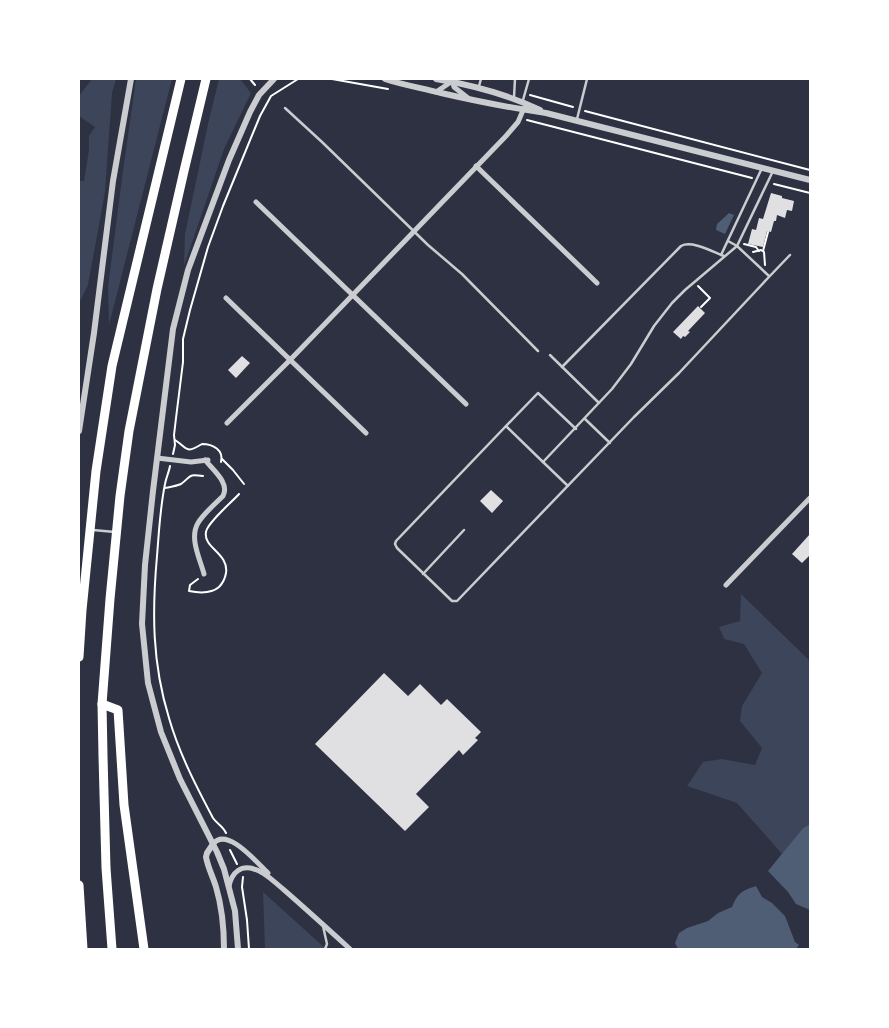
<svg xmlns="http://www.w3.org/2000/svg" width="889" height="1028" font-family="Merriweather,serif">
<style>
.green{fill:#3c4559}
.water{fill:#4f5d75}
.building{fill:#e0e0e3}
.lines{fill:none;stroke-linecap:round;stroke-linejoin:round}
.path{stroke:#fff;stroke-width:2}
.service{stroke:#caccd0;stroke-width:2.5}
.minor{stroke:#caccd0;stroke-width:5}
.tertiary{stroke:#caccd0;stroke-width:6}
.motorway{stroke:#fff;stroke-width:9}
</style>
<rect width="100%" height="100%" fill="#2d3142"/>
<g class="green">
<polygon points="92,79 116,79 112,93 105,192 88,285 79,303 79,181 84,181 89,150 89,136 95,127 79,116 79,96"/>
<polygon points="136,79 172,79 109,325 108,287 122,178"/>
<polygon points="219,79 240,79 251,93 224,149 184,266 185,234 208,124"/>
<polygon points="741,594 810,661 810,824 803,828 782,854 737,803 687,786 703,762 722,759 755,765 762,748 740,721 742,706 762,673 744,644 724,639 719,627 740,621"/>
<polygon points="263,892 326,949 265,949"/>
</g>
<g class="water">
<polygon points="729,213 734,215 725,234 716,230 717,224"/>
<polygon points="810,824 810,910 796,904 788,892 768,871 803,828"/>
<path d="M756 886 762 897 772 903 785 916 795 942 799 945 796 949H678L675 943 679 933 687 928 708 921 718 913 732 907C738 893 741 891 756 886Z"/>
</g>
<g class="building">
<polygon points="771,193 782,196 782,198 794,201 792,211 787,210 785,218 777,215 776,221 774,221 771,232 767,231 763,247 748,244 752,229 756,230 759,218 763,219"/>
<polygon points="698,306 705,313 688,331 690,332 685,337 683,336 681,339 673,332"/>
<polygon points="242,356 250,363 236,378 228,370"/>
<polygon points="491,490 503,501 492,513 480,501"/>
<polygon points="810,534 810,555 802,563 792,554"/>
<polygon points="384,673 408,696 420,684 441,705 447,699 481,732 475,738 478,740 463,755 459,750 416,794 429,807 405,831 315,744"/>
</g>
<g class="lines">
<g class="path">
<polyline points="250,79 255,85"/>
<polyline points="332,79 388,89"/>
<polyline points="530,95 573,107"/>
<polyline points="585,111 810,170"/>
<polyline points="527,120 752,178"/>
<polyline points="774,184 810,193"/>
<polyline points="744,244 756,247 759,251"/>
<polyline points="763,251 768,232"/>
<polyline points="753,252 761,250 764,252 765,265"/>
<polyline points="698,286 710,298 701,307"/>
<path d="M175 440C189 449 185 454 202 444 213 444 224 450 221 462"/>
<polyline points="173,454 175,445 174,435 176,418 183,362 183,339 190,310 208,247 223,206 260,116 271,96 298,79"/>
<polyline points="222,459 233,470 244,484"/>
<path d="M170 466C169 472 166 478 165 484 160 508 159 532 157 556 152 612 152 663 169 718 179 753 196 786 213 818 217 824 223 826 226 833"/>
<path d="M165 488C170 487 177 486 181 484 192 476 187 474 203 476"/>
<path d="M198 579 190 585 189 591C199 593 211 594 219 587 223 583 225 579 226 573 229 553 203 548 206 532 207 523 232 502 239 494"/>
<polyline points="230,850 237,864"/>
<polyline points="243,877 242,887 247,920 249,949"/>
</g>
<g class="service">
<polyline points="479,86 481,79"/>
<polyline points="514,97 515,79"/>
<polyline points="523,100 529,79"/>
<polyline points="285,108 322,142 428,245 462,274 538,351"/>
<polyline points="577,119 587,79"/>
<polyline points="773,171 737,246 685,290 672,303 654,326 631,364 612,389 543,462 506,426 396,541 395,544 397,548 452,601 457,601 634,417 679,373 767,279 790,255"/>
<polyline points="728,241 737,246 769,276"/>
<polyline points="721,255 762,168"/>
<polyline points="550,355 599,403"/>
<path d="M562 367 681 246C692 240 713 252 724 256"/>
<polyline points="585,419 610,443"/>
<polyline points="506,426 538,393 576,429"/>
<polyline points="543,462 568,486"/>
<polyline points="93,530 115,532"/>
<polyline points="423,574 464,530"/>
<polyline points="323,926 327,944 325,949"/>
</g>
<g class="minor">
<polyline points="452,79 454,87 468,98"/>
<polyline points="436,92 451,82"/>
<polyline points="476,166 597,283"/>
<polyline points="256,202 466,404"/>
<polyline points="226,298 366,433"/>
<polyline points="227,423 290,360 506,136 518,122 524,108"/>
<polyline points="157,458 191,462 208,460"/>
<path d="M204 574C200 559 189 538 198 523 204 513 215 504 223 496 230 483 213 470 205 460"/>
<polyline points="726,585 810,498"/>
<path d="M213 844C227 826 257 863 268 873"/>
<path d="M229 886C232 872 241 865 254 869 265 872 274 882 283 889 306 909 328 929 350 949"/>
</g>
<g class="tertiary">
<path d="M385 79C403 85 422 88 441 93 476 101 511 108 546 113L810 180"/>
<path d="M436 79C472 85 507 94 540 110"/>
<polyline points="79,431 94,333 113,181 131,79"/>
<path d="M213 844 207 853 206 857C208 868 213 877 216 887 222 907 224 929 224 949"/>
<polyline points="238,949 235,911 224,869 217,852 180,779 161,732 148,683 142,624 145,565 153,491 173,329 188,270 229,160 250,112 259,95 274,79"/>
</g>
<g class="motorway">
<polyline points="79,657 82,610 96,471 112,366 181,79"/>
<polyline points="102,704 118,710 124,805 144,949"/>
<polyline points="79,885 83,949"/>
<polyline points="112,949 106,868 103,756 102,704 110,599 120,496 129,431 157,289 184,171 206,79"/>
</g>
</g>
<rect width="889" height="1028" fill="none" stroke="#ffffff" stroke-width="160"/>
</svg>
